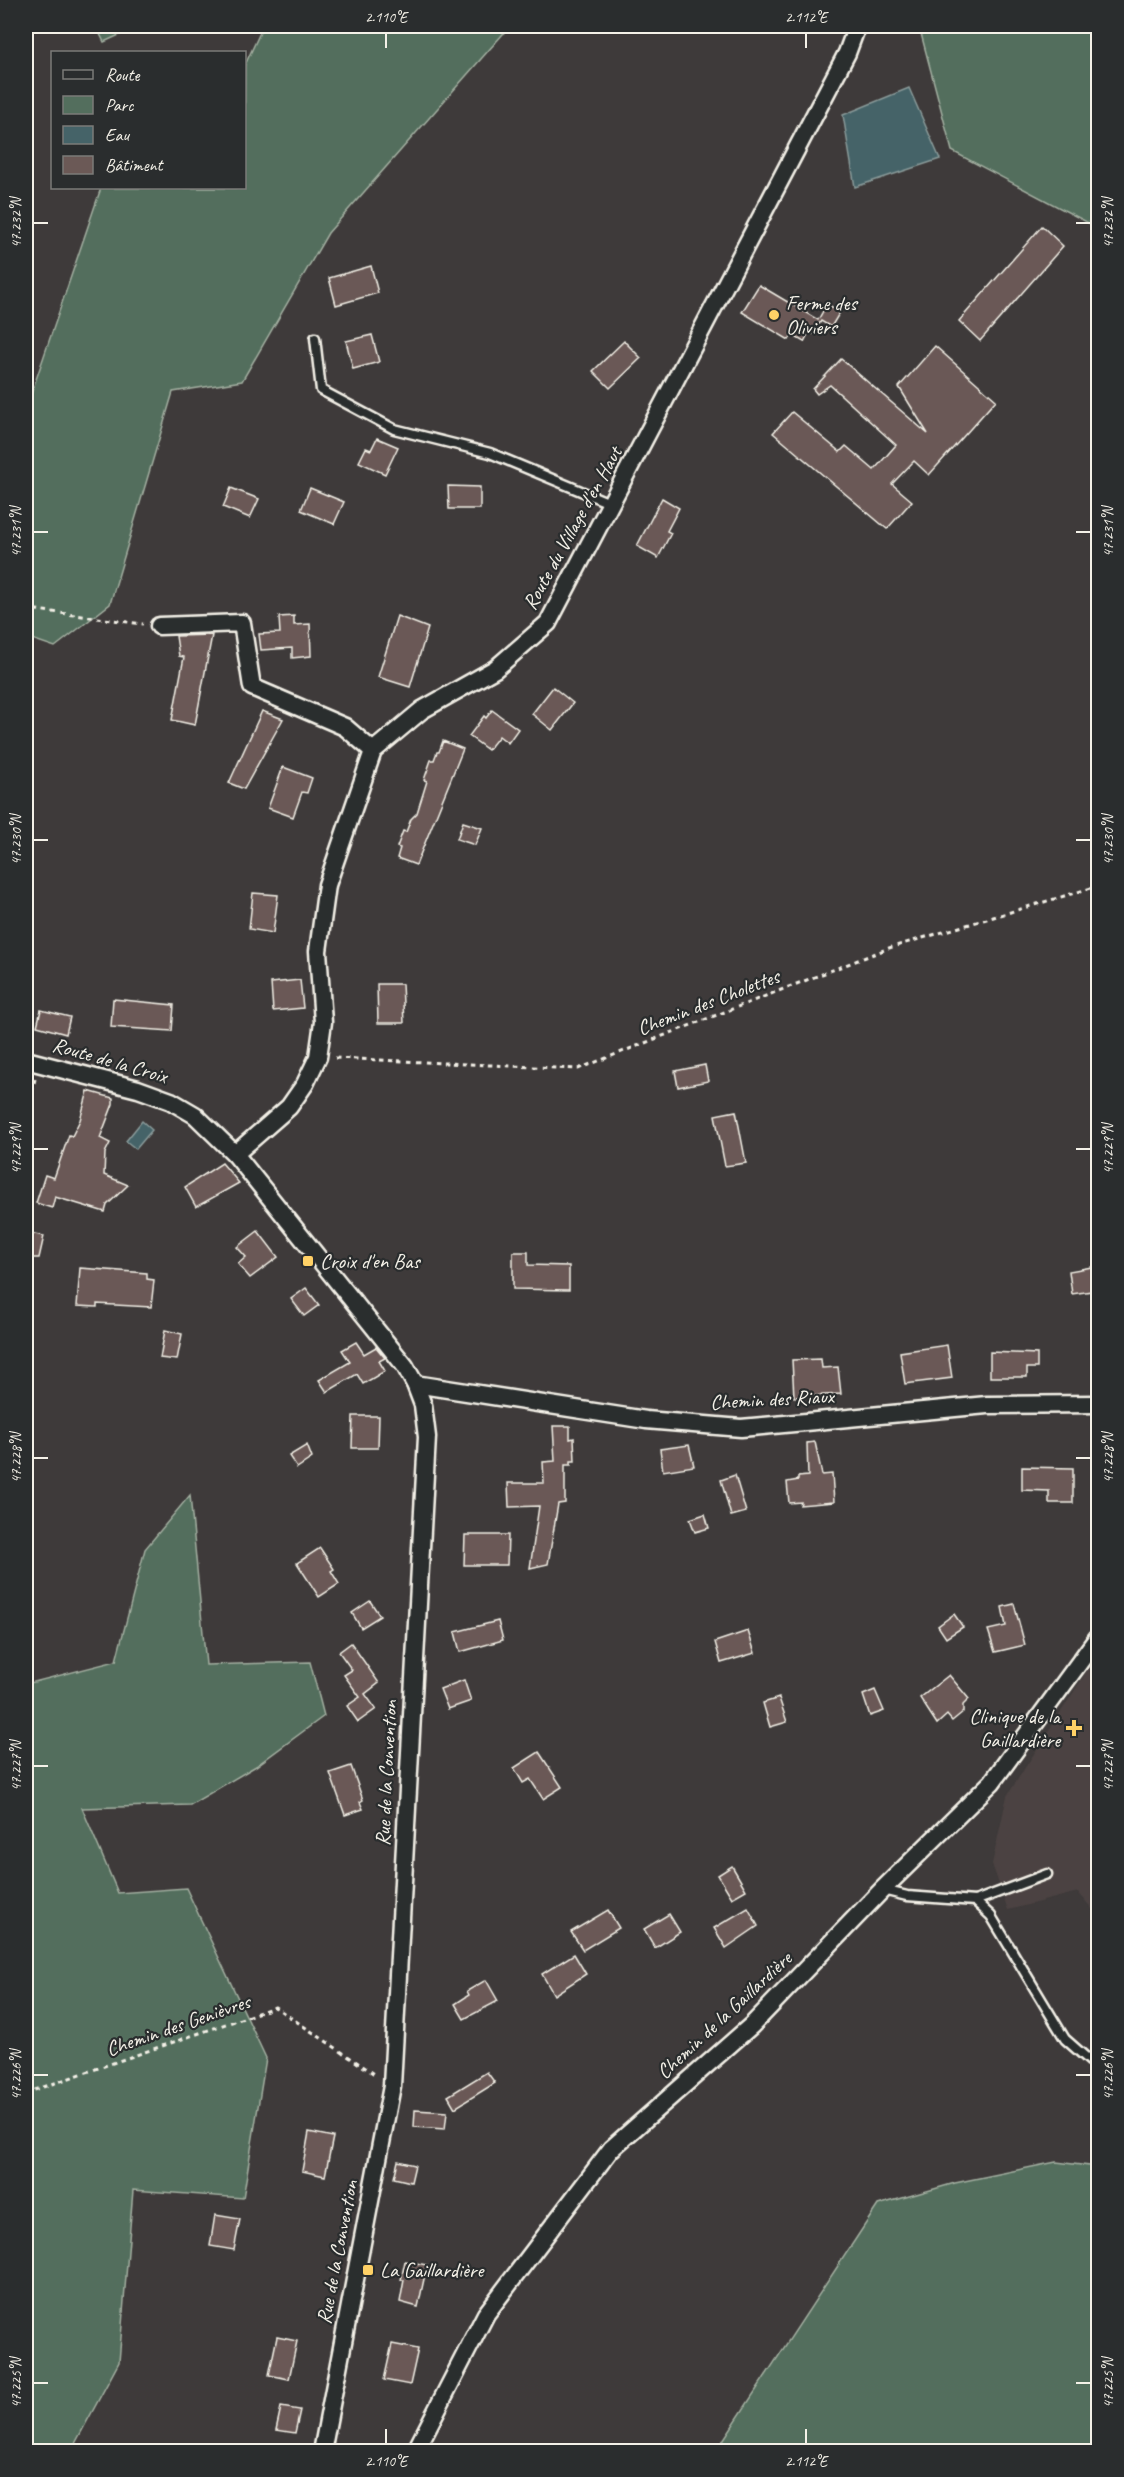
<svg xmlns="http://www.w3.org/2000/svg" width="1124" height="2477" font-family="Caveat,sans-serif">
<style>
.built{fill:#4c4342}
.green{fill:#536e5d;stroke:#a4b0a2;stroke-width:1.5}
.water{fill:#456368;stroke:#8b9c9b;stroke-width:1.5}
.building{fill:#6b5956;stroke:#f4f1e8;stroke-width:1.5}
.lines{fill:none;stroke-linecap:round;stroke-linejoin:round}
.service-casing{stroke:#f4f1e8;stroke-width:13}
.minor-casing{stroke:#f4f1e8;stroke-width:21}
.path{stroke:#f4f1e8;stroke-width:3;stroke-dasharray:4.5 4.5;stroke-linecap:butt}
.service{stroke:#2a2d2e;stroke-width:8}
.minor{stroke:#2a2d2e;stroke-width:16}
.ticks{fill:none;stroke:#f4f1e8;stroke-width:2}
.poi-dot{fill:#ffd166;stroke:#2a2d2e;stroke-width:2}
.labels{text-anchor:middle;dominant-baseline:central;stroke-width:4.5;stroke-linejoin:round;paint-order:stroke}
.poi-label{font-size:21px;fill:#f4f1e8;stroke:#2a2d2e;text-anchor:start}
.street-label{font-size:21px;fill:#f4f1e8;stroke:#2a2d2e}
.neatline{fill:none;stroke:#f4f1e8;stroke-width:2}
.ticks-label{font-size:15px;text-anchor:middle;fill:#f4f1e8}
</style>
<rect width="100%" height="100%" fill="#3e3a3a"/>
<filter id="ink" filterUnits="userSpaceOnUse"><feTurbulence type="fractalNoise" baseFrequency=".0167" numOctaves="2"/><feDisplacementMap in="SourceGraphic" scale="12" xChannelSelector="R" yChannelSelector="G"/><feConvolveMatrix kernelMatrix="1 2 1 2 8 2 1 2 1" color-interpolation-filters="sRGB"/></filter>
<g filter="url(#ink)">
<polygon class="built" points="1098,1654 1098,1916 1078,1892 1008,1910 992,1864 1007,1796"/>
<g class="green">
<polygon points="96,26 139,26 104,42"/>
<polygon points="263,26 510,26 328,233 242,381 173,392 110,604 55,647 26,637 26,409 101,188 244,188 245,65"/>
<polygon points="919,26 1098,26 1098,228 952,151"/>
<polygon points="190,1495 206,1665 310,1662 324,1716 256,1766 190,1805 82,1808 118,1893 186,1888 266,2058 243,2198 133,2190 119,2362 71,2451 26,2451 26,1684 116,1661 145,1549"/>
<polygon points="1056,2162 1098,2167 1098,2451 716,2451 878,2205 955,2183"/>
</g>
<g class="water">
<polygon points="909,88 940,159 855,187 843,115"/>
<polygon points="142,1121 152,1130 136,1149 126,1141"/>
</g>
<g class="building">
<polygon points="1042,226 1063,246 980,341 959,321"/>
<polygon points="371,266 378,293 336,305 329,278"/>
<polygon points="759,285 818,320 827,304 840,312 831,327 821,321 813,334 809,332 804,342 792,335 789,340 742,312"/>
<polygon points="372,335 379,362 353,369 346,341"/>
<polygon points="624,341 641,358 610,388 593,371"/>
<polygon points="935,346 996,400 929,475 914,461 892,484 912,501 887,529 773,433 792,412 840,452 846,446 874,470 896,445 830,385 817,394 813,389 841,359 928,434 899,387"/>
<polygon points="377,438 398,447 385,474 359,462 366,448 371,450"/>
<polygon points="448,486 480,487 480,509 449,509"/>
<polygon points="231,488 259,499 250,518 223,507"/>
<polygon points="310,488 344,502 334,524 301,510"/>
<polygon points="662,498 679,508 667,531 671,533 658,558 637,546"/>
<polygon points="294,616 294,625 310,624 311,656 292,658 292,648 261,650 259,634 280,633 279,617"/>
<polygon points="397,616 428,628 410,687 378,677"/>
<polygon points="212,635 195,725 172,720 184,657 179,656 176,636"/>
<polygon points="553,687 573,703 552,730 532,714"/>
<polygon points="492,710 518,729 508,743 499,736 488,750 469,736 484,716 486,718"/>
<polygon points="262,711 283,719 244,789 229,783"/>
<polygon points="443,741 463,749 416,865 397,858 400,848 397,847 403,831 406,832 411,819 417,813 427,781 424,780 431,760 434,760 437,752 439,752"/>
<polygon points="283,767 312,778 307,793 302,792 293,817 268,808"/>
<polygon points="463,822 482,828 475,845 457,839"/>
<polygon points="253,893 278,895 273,933 249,929"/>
<polygon points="300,980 303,1008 273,1011 271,983"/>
<polygon points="377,984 402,984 404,1023 378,1023"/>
<polygon points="113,999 174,1005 172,1031 111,1027"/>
<polygon points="41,1010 70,1017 66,1034 37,1026"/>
<polygon points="705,1065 708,1081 678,1087 675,1071"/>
<polygon points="88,1091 113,1098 113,1104 100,1138 110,1143 105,1153 104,1175 128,1185 107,1205 105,1212 55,1197 52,1208 36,1203 45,1175 54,1178 69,1135 72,1136 80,1120"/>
<polygon points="736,1111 746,1163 725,1166 715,1115"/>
<polygon points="222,1163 239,1183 196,1207 185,1187"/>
<polygon points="258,1231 278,1257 250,1278 238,1264 246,1257 237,1247"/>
<polygon points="30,1233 44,1236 39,1258 26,1258"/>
<polygon points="513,1252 528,1252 528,1265 569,1266 569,1290 513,1289"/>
<polygon points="1098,1266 1098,1290 1072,1294 1069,1271"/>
<polygon points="80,1268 147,1273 147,1279 154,1280 151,1307 97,1304 97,1307 77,1306"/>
<polygon points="306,1288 319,1305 304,1316 291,1299"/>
<polygon points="165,1330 182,1334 177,1360 160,1358"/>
<polygon points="356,1342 364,1354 376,1347 385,1358 379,1361 385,1371 363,1384 357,1374 327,1392 319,1380 350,1362 342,1350"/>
<polygon points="947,1345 952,1378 905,1384 900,1352"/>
<polygon points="990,1352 1037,1354 1037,1368 1027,1368 1027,1377 990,1377"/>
<polygon points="821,1359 822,1368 838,1367 841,1394 794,1397 792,1360"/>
<polygon points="353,1416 379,1416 378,1448 352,1448"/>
<polygon points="553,1426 570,1426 570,1439 574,1438 575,1461 571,1461 571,1465 565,1465 565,1503 558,1504 548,1564 530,1568 539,1506 509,1507 508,1483 544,1483 543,1462 555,1461"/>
<polygon points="815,1442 822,1475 832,1474 834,1502 800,1505 801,1502 789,1503 787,1482 798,1480 798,1477 808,1476 807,1443"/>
<polygon points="307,1445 312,1458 297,1468 289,1456"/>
<polygon points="689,1445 694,1466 663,1471 660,1449"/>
<polygon points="1022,1467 1073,1468 1073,1503 1049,1503 1049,1491 1022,1490"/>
<polygon points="735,1475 746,1512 731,1516 721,1480"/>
<polygon points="705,1514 709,1528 695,1532 690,1519"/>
<polygon points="465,1535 508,1535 507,1565 464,1565"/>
<polygon points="320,1548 334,1569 331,1571 339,1584 319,1597 297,1563"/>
<polygon points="370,1601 380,1616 361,1628 352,1613"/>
<polygon points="1014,1604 1025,1645 995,1652 988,1630 1006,1626 1002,1607"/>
<polygon points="954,1614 963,1627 946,1638 938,1626"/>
<polygon points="498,1621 503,1640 460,1652 455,1632"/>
<polygon points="748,1631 755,1653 721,1663 715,1642"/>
<polygon points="351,1643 379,1683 365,1694 376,1709 358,1722 347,1706 360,1697 344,1675 352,1670 339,1652"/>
<polygon points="949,1675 969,1699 963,1705 963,1712 952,1721 947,1715 937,1724 920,1698"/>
<polygon points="464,1680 471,1701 448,1709 440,1689"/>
<polygon points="875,1690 884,1711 870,1716 863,1695"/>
<polygon points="779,1698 787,1722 770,1727 763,1703"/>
<polygon points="539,1752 562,1787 543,1799 530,1779 523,1783 514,1768"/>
<polygon points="351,1766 363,1800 360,1802 363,1809 345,1815 330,1773"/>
<polygon points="732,1866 746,1890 732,1898 718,1875"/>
<polygon points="748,1908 758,1926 726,1948 714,1928"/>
<polygon points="608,1910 619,1928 583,1950 571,1932"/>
<polygon points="669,1914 680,1932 655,1948 644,1929"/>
<polygon points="574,1954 586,1974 554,1995 542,1974"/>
<polygon points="486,1980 498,2001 464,2019 455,2004 469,1995 467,1991"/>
<polygon points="487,2072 495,2083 455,2108 448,2096"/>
<polygon points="415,2110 447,2112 445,2129 414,2127"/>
<polygon points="309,2132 333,2137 325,2176 302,2171"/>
<polygon points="398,2161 415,2165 411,2182 394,2178"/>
<polygon points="215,2215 240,2219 234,2250 210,2246"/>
<polygon points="405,2261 427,2265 418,2307 400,2302 404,2280 401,2280"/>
<polygon points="277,2337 297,2341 289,2379 269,2375"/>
<polygon points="392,2344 418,2349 410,2385 384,2380"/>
<polygon points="281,2407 300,2410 295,2433 276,2430"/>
</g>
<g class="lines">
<defs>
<g id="service">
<polyline points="315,338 321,390 394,429 490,453 612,504"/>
<polyline points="883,1890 907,1896 975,1901 1047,1874"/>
<polyline points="975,1901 991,1916 1065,2039 1098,2068"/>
</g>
<g id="minor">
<polyline points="159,626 242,623 252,687 345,727 373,751"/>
<polyline points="26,1060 138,1089 171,1101 195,1115 235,1154 405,1366 415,1384 423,1405 427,1437 392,2086 322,2452"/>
<polyline points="235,1154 289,1107 305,1084 318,1057 323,1022 318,951 327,885 373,751 422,710 495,669 548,623 847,53 857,26"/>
<polyline points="415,1384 646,1420 741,1428 987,1405 1098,1404"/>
<polyline points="415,2452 486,2314 611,2149 752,2025 882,1890 992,1782 1098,1637"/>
</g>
</defs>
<use href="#service" class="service-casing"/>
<use href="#minor" class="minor-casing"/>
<g class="path">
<polyline points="26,613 37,610 143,624"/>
<polyline points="335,1058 578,1069 889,948 1098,886"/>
<polyline points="26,1118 35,1079"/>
<polyline points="26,2093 275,2007 376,2075"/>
</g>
<use href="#service" class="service"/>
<use href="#minor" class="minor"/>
</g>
</g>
<path class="ticks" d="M386 33V48M806 33V48M33 223H48M1076 223H1091M33 532H48M1076 532H1091M33 840H48M1076 840H1091M33 1149H48M1076 1149H1091M33 1458H48M1076 1458H1091M33 1766H48M1076 1766H1091M33 2075H48M1076 2075H1091M33 2383H48M1076 2383H1091M386 2429V2444M806 2429V2444"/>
<g class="poi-dot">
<circle cx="774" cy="315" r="6"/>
<rect x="302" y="1255" width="12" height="12" rx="3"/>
<path d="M1071 1719h6v6h6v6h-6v6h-6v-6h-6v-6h6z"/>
<rect x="362" y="2264" width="12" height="12" rx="3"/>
</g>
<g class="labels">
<g class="poi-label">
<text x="786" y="303">Ferme des<tspan x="786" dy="24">Oliviers</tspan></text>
<text x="320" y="1261">Croix d'en Bas</text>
<text x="1060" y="1716" text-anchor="end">Clinique de la<tspan x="1060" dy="24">Gaillardière</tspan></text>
<text x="380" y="2270">La Gaillardière</text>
</g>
<g class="street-label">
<text transform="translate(572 528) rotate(-61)">Route du Village d'en Haut</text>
<text transform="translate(708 1002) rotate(-21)">Chemin des Cholettes</text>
<text transform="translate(110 1060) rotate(16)">Route de la Croix</text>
<text transform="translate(772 1399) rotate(-3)">Chemin des Riaux</text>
<text transform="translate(386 1773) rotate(-87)">Rue de la Convention</text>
<text transform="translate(724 2015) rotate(-43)">Chemin de la Gaillardière</text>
<text transform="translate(178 2025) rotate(-19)">Chemin des Genièvres</text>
<text transform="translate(337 2252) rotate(-79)">Rue de la Convention</text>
</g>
</g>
<rect width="1124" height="2477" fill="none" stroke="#2a2d2e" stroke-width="66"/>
<rect x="51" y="51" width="195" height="138" fill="#2a2d2e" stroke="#7b7b78" stroke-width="1.5"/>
<rect x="63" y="70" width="30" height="9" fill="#2a2d2e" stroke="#7b7b78" stroke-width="1.5"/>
<text x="105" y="81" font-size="18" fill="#f4f1e8">Route</text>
<rect x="63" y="96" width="30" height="18" fill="#536e5d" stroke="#7b7b78" stroke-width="1.5"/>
<text x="105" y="111" font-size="18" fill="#f4f1e8">Parc</text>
<rect x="63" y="126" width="30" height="18" fill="#456368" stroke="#7b7b78" stroke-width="1.5"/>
<text x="105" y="141" font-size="18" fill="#f4f1e8">Eau</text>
<rect x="63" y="156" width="30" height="18" fill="#6b5956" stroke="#7b7b78" stroke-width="1.5"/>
<text x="105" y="171" font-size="18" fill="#f4f1e8">Bâtiment</text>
<rect x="33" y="33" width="1058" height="2411" class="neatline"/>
<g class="ticks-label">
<text x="386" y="22">2.110°E</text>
<text x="806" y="22">2.112°E</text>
<text transform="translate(16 223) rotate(-90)" y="5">47.232°N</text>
<text transform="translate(1108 223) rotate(-90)" y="5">47.232°N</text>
<text transform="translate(16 532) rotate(-90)" y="5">47.231°N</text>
<text transform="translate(1108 532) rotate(-90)" y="5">47.231°N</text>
<text transform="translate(16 840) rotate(-90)" y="5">47.230°N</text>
<text transform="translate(1108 840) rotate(-90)" y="5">47.230°N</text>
<text transform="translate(16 1149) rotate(-90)" y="5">47.229°N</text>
<text transform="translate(1108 1149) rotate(-90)" y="5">47.229°N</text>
<text transform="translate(16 1458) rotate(-90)" y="5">47.228°N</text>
<text transform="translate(1108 1458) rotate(-90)" y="5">47.228°N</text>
<text transform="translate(16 1766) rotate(-90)" y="5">47.227°N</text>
<text transform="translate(1108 1766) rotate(-90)" y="5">47.227°N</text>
<text transform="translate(16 2075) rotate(-90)" y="5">47.226°N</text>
<text transform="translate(1108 2075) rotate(-90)" y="5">47.226°N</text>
<text transform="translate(16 2383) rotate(-90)" y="5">47.225°N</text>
<text transform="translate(1108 2383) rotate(-90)" y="5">47.225°N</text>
<text x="386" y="2466">2.110°E</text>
<text x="806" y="2466">2.112°E</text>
</g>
</svg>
